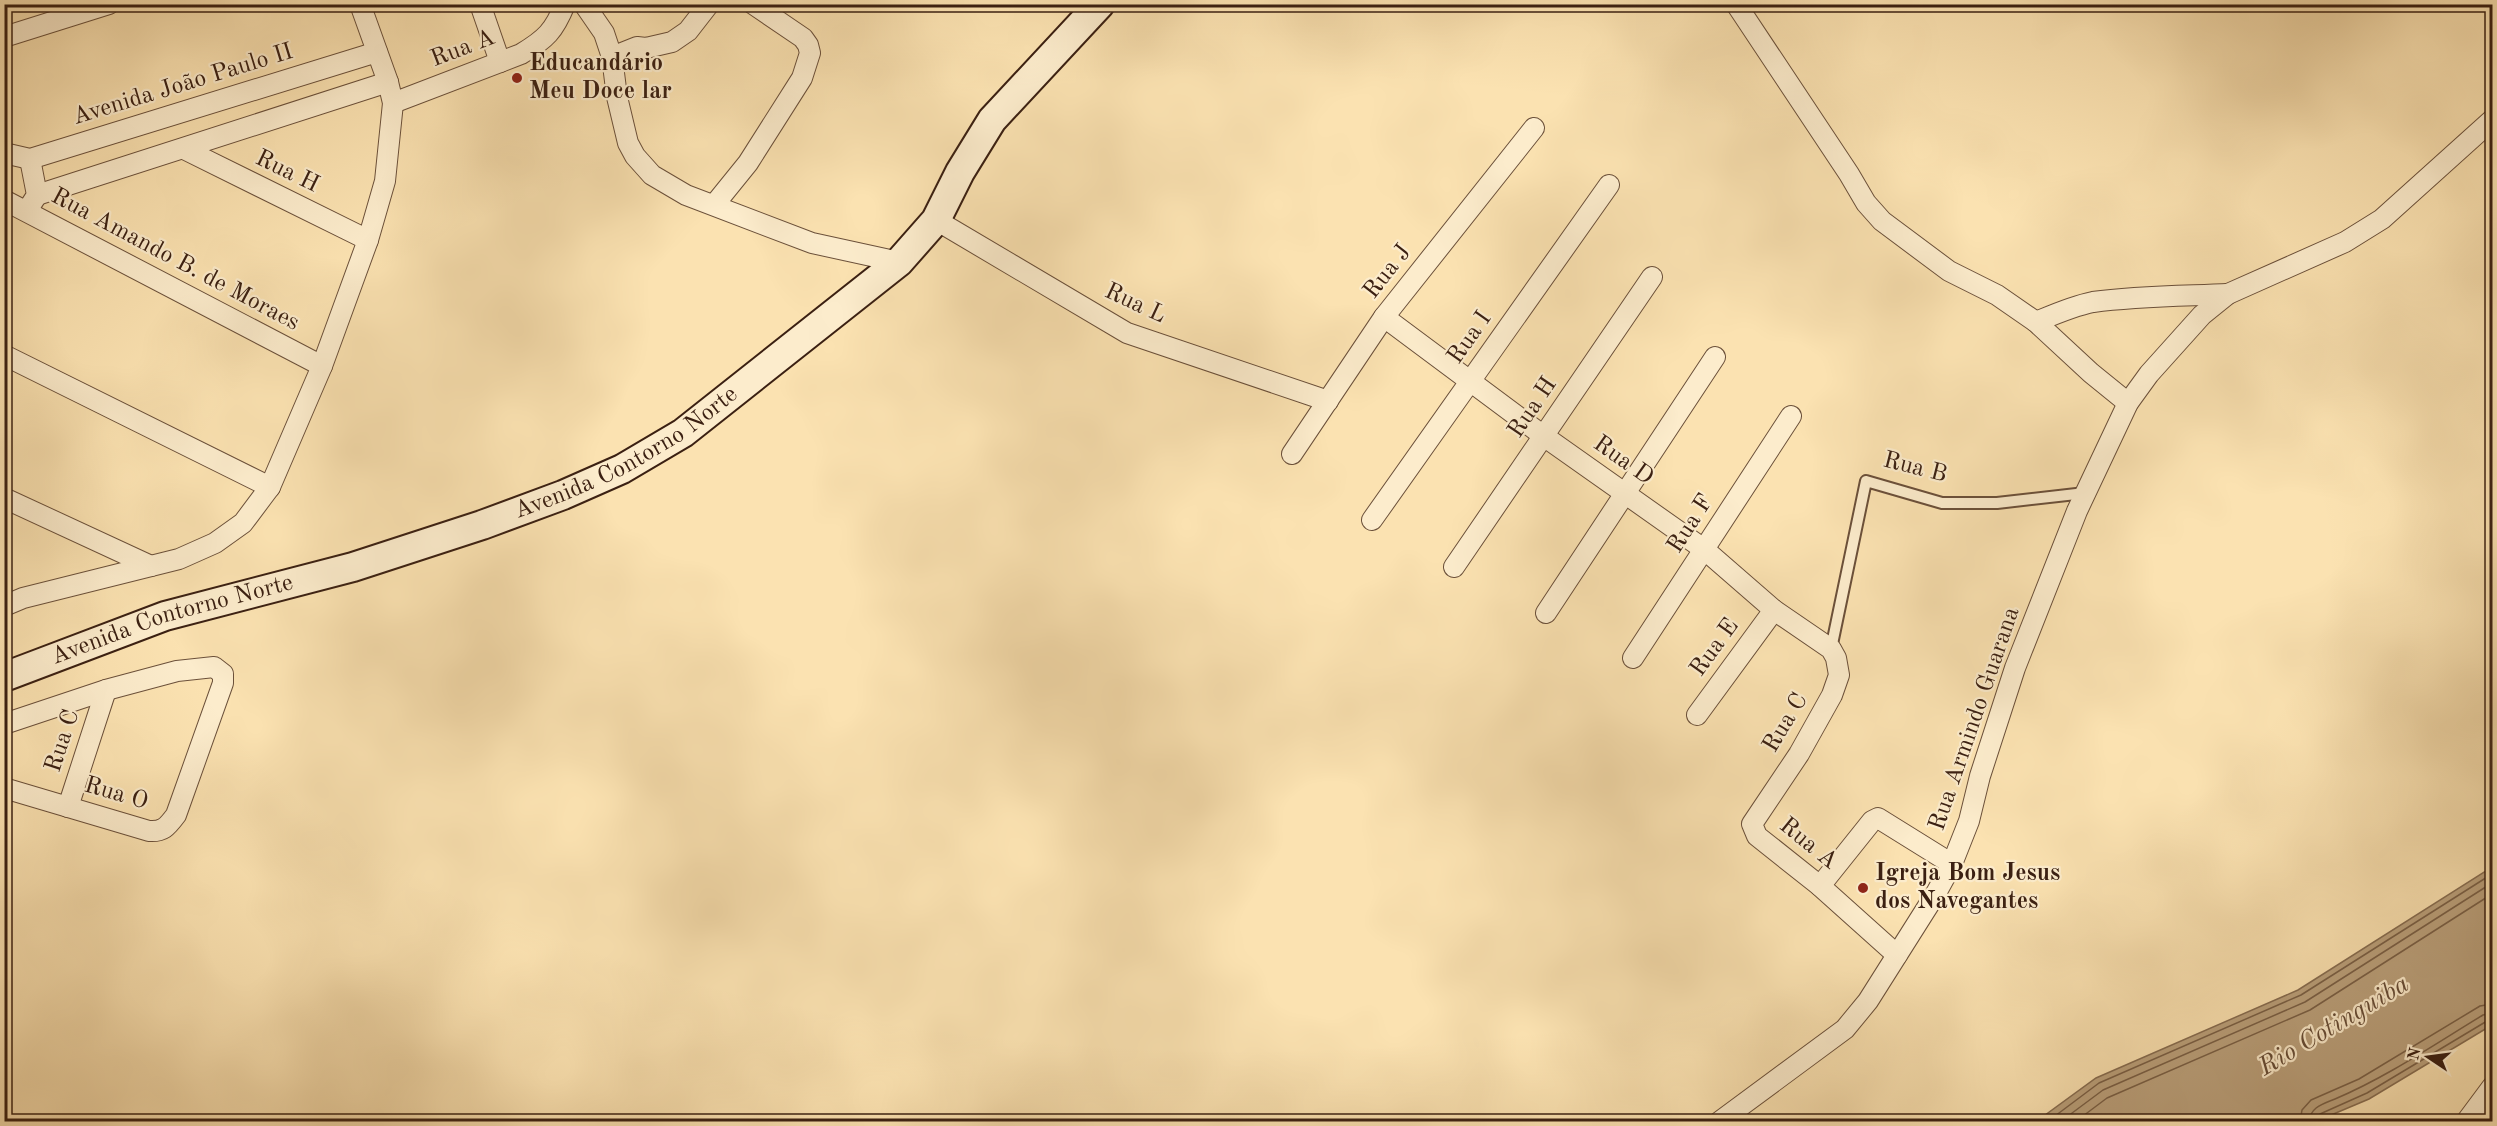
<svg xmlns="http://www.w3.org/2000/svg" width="2497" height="1126" font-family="'Old Standard TT',serif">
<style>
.water{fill:#baa07b;stroke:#876d51;stroke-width:1.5}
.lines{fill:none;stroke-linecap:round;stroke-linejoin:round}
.shore{stroke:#7a6046;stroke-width:1.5}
.lane-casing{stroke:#6b503a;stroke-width:14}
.street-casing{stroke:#6b503a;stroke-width:22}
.secondary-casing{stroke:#3b2012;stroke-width:32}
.lane{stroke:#fceccc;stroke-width:10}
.street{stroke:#fceccc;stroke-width:20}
.secondary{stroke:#fceccc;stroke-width:28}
.poi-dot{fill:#8f2418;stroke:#fceccc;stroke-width:2}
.labels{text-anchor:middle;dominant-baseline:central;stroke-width:4.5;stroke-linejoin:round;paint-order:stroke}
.street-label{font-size:24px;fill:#3b2012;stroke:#fceccc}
.poi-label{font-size:24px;font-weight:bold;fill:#3b2012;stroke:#fceccc;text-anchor:start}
.water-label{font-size:26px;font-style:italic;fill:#674d37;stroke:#fceccc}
</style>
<rect width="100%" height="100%" fill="#fbe2b1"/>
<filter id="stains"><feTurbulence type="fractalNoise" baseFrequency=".00333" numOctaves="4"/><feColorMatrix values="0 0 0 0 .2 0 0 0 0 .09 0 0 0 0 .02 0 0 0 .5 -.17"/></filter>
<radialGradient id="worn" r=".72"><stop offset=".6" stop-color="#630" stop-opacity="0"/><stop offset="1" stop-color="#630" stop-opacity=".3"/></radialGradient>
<polygon class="water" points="2492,867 2492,1025 2369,1099 2317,1121 2037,1121 2096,1078 2298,990"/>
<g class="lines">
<g class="shore">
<polyline points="2047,1122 2099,1083 2301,995 2492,874"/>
<polyline points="2060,1122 2103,1090 2305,1002 2492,883"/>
<polyline points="2075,1122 2107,1098 2310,1010 2492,894"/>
<polyline points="2300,1122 2302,1110 2311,1100 2359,1079 2480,1006 2492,1004"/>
<path d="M2309 1122C2310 1107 2323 1104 2335 1099 2387 1077 2435 1044 2483 1015L2492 1013"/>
<polyline points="2317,1122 2320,1114 2367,1093 2487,1021 2492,1020"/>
</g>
<defs>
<polyline id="lane" points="1831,649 1866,481 1942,503 1997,503 2085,493"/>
<g id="street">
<polyline points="480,4 500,62"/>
<polyline points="584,4 604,33 612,57 617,97 628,143 635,156 652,175 686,195 812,243 899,262"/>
<polyline points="1736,4 1849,174 1866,203 1882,221 1949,271 1997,295 2036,322 2091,373 2128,403"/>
<polyline points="4,37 109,4"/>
<polyline points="612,57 637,47 646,48 672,42 688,31 709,4"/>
<path d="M393 103 521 54C546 39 554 31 565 4"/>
<polyline points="184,149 368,240"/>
<polyline points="4,153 30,159 377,52"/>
<polyline points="37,195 388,82"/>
<polyline points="4,200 322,366"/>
<polyline points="714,205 748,163 802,78 810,53 808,45 803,38 753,4"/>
<polyline points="30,206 37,195 30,159"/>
<polyline points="936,220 1127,333 1328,401"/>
<polyline points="1384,317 1545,437 1705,550 1774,610 1831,649 1836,658 1839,675 1832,695 1799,754 1752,824 1757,836 1820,886 1897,955"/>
<path d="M2036 322C2055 314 2073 306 2093 302 2137 296 2183 296 2228 294"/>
<polyline points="4,355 270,487"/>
<polyline points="1292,454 1384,317 1534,128"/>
<polyline points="4,498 151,566"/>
<polyline points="1372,520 1609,185"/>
<polyline points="1454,567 1652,277"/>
<polyline points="4,606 23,598 179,559 215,543 243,523 270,487 322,366 368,240 385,181 393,103 388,82 360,4"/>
<polyline points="1546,613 1715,357"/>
<polyline points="1633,658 1791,416"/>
<polyline points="1697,715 1774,610"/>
<path d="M4 724 106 690 177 671 214 667 223 674V683L176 815C167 827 163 832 149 831L4 788"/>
<polyline points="68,807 106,690"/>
<polyline points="1820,886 1872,821 1878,818 1952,864"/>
<polyline points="1719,1122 1845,1029 1868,1001 1935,895 1952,864 1969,821 1980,776 2015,668 2077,511 2128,403 2149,374 2202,315 2228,294 2345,242 2382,219 2492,120"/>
<polyline points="2466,1122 2492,1087"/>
</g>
<g id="secondary">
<path id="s1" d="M4 677 165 616 353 567 482 525 563 495 622 469 683 433 899 262 936 220 960 172 992 120 1100 4"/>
</g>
</defs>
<use href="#lane" class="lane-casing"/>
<use href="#street" class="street-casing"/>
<use href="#secondary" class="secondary-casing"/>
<use href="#lane" class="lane"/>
<use href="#street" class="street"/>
<use href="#secondary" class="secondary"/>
</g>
<g class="poi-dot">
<circle cx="517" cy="78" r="6"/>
<circle cx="1863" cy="888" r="6"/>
</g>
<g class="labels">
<g class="street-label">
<text transform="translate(463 49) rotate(-21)">Rua A</text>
<text transform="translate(183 85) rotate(-17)">Avenida João Paulo II</text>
<text transform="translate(287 172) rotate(26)">Rua H</text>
<text transform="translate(175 260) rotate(28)">Rua Amando B. de Moraes</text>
<text transform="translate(1388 272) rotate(-52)">Rua J</text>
<text transform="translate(1135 304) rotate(25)">Rua L</text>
<text transform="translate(1470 338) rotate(-55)">Rua I</text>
<text transform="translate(1533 408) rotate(-56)">Rua H</text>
<text stroke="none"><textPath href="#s1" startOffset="664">Avenida Contorno Norte</textPath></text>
<text transform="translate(1623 461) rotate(35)">Rua D</text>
<text transform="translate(1915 468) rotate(14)">Rua B</text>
<text transform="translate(1691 524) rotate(-57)">Rua F</text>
<text stroke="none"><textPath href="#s1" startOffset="178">Avenida Contorno Norte</textPath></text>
<text transform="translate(1715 648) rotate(-54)">Rua E</text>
<text transform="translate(1975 719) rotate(-71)">Rua Armindo Guarana</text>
<text transform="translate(1786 723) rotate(-59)">Rua C</text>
<text transform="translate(63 741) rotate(-72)">Rua C</text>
<text transform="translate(116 794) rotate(16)">Rua O</text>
<text transform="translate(1808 844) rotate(39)">Rua A</text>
</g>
<g class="poi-label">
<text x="529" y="64">Educandário<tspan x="529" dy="28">Meu Doce lar</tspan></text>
<text x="1875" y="874">Igreja Bom Jesus<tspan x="1875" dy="28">dos Navegantes</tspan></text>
</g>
<g class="water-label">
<text transform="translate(2334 1026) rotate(-31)">Rio Cotinguiba</text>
</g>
</g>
<rect width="2497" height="1126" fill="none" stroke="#fbe2b1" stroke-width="24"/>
<rect x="6" y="6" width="2485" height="1114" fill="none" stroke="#3b2012" stroke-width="3"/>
<rect x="12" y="12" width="2473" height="1102" fill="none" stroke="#3b2012" stroke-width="1.5"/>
<g transform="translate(2428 1057) rotate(283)" stroke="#fceccc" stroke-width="4.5" paint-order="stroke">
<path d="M0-4.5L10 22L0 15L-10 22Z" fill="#3b2012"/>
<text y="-9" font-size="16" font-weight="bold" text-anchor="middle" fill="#3b2012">N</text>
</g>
<rect width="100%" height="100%" filter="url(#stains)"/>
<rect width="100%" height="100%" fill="url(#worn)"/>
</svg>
